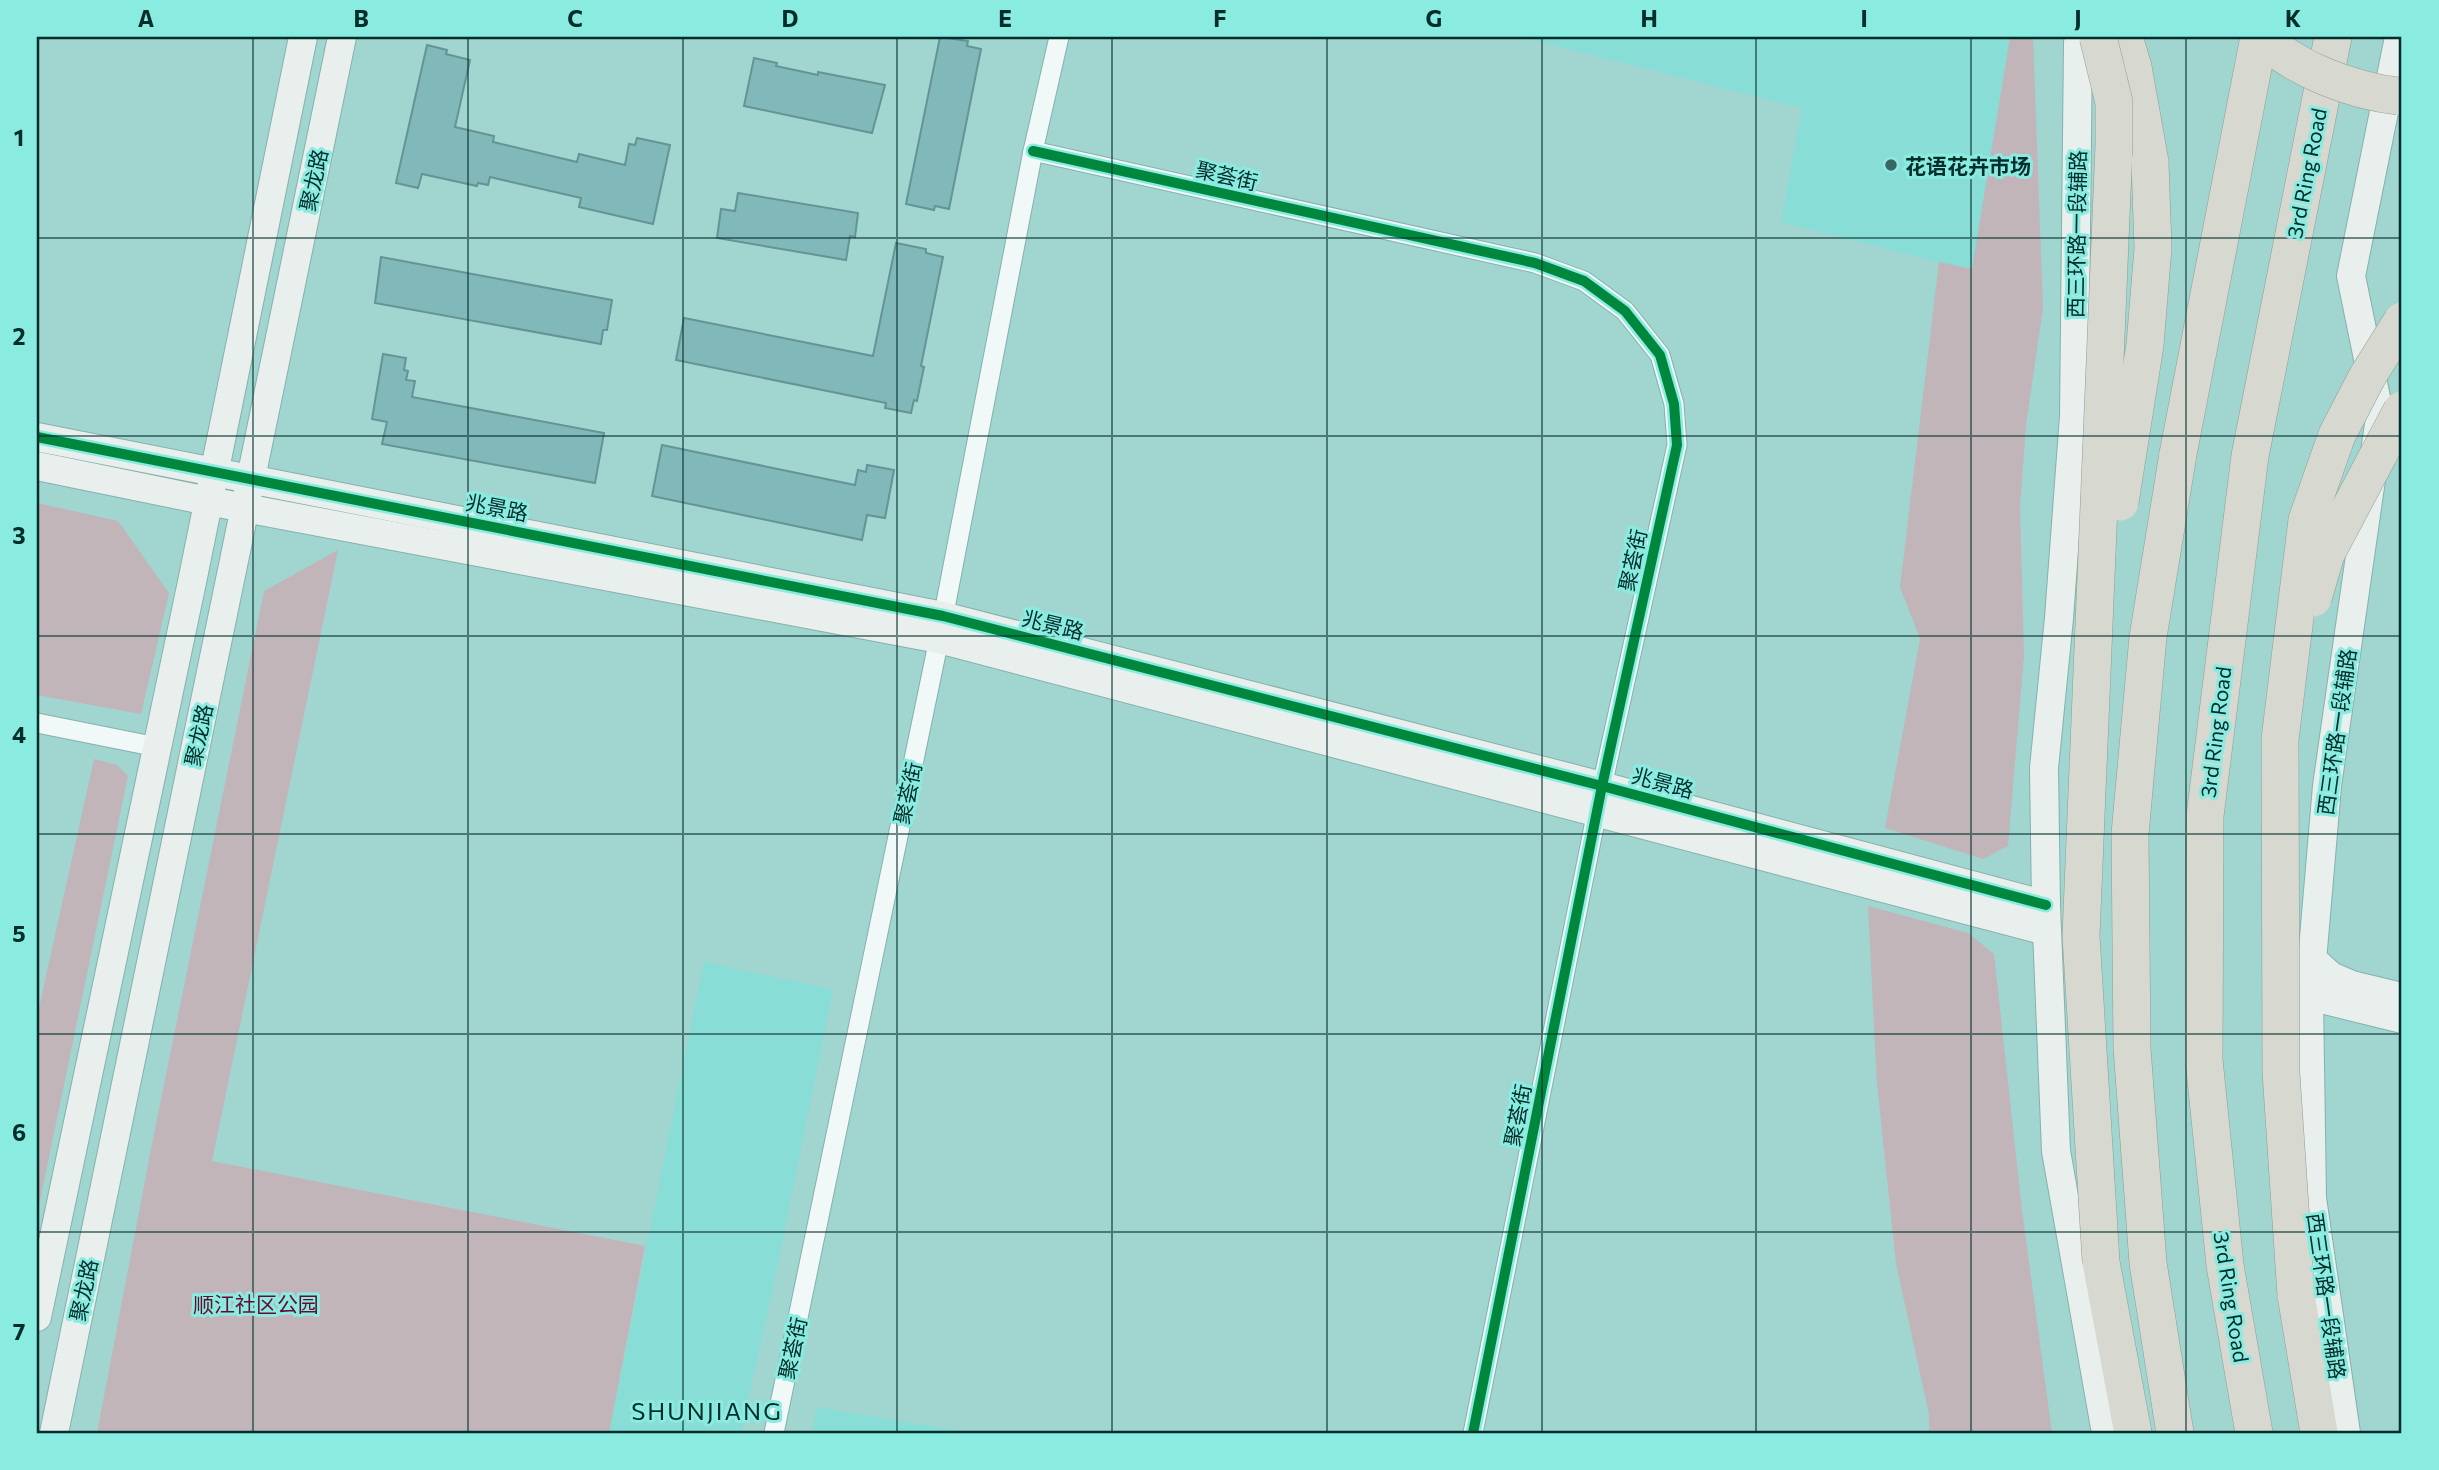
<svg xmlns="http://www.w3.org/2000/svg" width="2439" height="1470" font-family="Commissioner,'Noto Sans SC',sans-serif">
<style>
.built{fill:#88ddd6}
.green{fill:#c1b5b9}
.building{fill:#81b8ba;stroke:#659495;stroke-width:2}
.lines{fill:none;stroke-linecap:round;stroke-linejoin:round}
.street-casing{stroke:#86b1ad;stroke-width:21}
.secondary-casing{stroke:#86b1ad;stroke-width:30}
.highway-casing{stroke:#8c9f94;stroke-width:38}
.street{stroke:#f1f9f8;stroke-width:19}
.secondary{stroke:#e9efec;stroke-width:28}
.highway{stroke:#d7d8d0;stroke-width:37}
.highway-bridge-casing{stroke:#8c9f94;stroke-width:38;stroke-linecap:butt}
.highway-bridge{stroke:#d7d8d0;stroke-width:37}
.cycleway-casing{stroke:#8aebe1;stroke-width:15}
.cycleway{stroke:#00873e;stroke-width:10}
.grid{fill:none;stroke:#012e2a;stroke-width:2;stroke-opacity:0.55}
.poi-dot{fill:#396864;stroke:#8aebe1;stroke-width:2.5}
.labels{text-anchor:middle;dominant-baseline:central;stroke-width:6;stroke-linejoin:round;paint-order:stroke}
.poi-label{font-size:21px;font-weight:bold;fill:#012e2a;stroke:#8aebe1;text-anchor:start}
.street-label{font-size:21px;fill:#012e2a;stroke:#8aebe1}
.park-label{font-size:21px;fill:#670a2c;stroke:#8aebe1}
.quarter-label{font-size:24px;letter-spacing:2px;fill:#012e2a;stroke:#8aebe1}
.neatline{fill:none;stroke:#012e2a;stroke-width:2.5}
.grid-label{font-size:23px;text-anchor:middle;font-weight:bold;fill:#012e2a}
</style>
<rect width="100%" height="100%" fill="#a0d5d0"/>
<g class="built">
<polygon points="1521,37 2010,37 1972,270 1781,222 1802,108"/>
<polygon points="704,962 833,990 776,1273 741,1433 609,1433"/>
<polygon points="817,1407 973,1433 812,1433"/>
</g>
<g class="green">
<polygon points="2010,37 2033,37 2043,308 2026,425 2020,507 2024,656 2008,846 1983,859 1885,828 1920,639 1900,587 1939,262 1972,269"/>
<polygon points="37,503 118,521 169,593 141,714 37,695"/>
<polygon points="338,550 212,1161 645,1246 609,1433 97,1433 151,1149 264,591"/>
<polygon points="94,759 117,765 128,776 37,1215 37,1017"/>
<polygon points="1868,906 1968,933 1994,954 2022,1210 2052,1433 1929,1433 1929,1414 1896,1264 1877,1084"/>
</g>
<g class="building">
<polygon points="940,37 968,41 967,46 981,49 949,209 935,206 934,210 906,204"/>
<polygon points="427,45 447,50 446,54 470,60 455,127 494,136 493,142 577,162 579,154 625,165 629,144 635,145 637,138 670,145 653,224 579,207 581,198 490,177 488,185 478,183 477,186 422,174 418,188 396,183"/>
<polygon points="754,58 777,63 776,66 818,75 818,72 885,85 872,133 744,106"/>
<polygon points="738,193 858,213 855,237 850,236 846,260 717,238 721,209 735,211"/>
<polygon points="896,243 926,249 926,253 943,257 921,366 924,367 917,401 914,400 911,413 885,408 886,403 676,360 684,318 873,356"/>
<polygon points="381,257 612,300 607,330 603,330 601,344 375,303"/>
<polygon points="383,354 406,358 404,370 408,371 406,380 415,381 412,397 604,433 595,483 382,444 387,422 372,419"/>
<polygon points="662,445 855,485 858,470 866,472 867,465 894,470 885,518 867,515 862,540 652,496"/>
</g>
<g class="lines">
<defs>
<g id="street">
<polyline points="1033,151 1535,263 1584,281 1625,311 1660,355 1674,404 1677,445 1602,786 1473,1433"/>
<polyline points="37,723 157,747"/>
<polyline points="774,1433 939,639 1033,151 1059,37"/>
</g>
<g id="secondary">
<polyline points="2080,37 2078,43 2074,416 2059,618 2044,768 2046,905 2056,1151 2106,1433"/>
<polyline points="37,437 943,616 1602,786 2046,905"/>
<polyline points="37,466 208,501 939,639 2046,931"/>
<polyline points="2312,959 2331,976 2352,985 2402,997"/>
<polyline points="2309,996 2402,1019"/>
<polyline points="37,1317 192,582 303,37"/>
<polyline points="54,1433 342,37"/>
<polyline points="2346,1433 2312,1198 2309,996 2327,786 2380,417 2351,276 2399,37"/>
</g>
<g id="highway">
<polyline points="2124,37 2133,67 2150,162"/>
<polyline points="2101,1262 2133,1433"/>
<polyline points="2296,1295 2319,1433"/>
<polyline points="2175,1433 2148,1263 2132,1048 2130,834 2148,637 2178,454"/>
<polyline points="2254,1433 2225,1265 2204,1060 2205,816 2250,456 2333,37"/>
</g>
</defs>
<use href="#street" class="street-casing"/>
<use href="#secondary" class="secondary-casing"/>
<use href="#highway" class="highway-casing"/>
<use href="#street" class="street"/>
<use href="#secondary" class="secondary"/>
<use href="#highway" class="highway"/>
<defs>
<g id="highway-bridge">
<polyline points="2098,37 2114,102 2114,145 2081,936 2101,1262"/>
<path d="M2262 37C2294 69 2353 91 2398 96"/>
<polyline points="2178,454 2259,37"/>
<polyline points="2120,502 2145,345 2153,248 2150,162"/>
<polyline points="2313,598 2326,554 2402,410"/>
<polyline points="2296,1295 2281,1072 2280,739 2307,520 2337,435 2367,377 2402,321"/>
</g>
</defs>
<use href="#highway-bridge" class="highway-bridge-casing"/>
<use href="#highway-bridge" class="highway-bridge"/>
<defs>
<g id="cycleway">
<polyline points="1033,151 1535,263 1584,281 1625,311 1660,355 1674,404 1677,445 1602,786 1473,1433"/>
<polyline points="37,437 943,616 1602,786 2046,905"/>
</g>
</defs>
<use href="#cycleway" class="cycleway-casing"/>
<use href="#cycleway" class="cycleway"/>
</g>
<path class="grid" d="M253 37V1433M468 37V1433M683 37V1433M897 37V1433M1112 37V1433M1327 37V1433M1542 37V1433M1756 37V1433M1971 37V1433M2186 37V1433M37 238H2402M37 436H2402M37 636H2402M37 834H2402M37 1034H2402M37 1232H2402"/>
<circle class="poi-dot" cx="1891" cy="165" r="7"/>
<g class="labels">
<g class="poi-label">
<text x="1905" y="165">花语花卉市场</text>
</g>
<g class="street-label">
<text transform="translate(2306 173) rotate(-79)">3rd Ring Road</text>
<text transform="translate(1227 175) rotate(13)">聚荟街</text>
<text transform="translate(313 180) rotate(-78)">聚龙路</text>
<text transform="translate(2076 234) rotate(-89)">西三环路一段辅路</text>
<text transform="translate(497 507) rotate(11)">兆景路</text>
<text transform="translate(1632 560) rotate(-78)">聚荟街</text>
<text transform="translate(1053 624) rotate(14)">兆景路</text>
<text transform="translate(2215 732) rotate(-83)">3rd Ring Road</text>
<text transform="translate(2336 732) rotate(-82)">西三环路一段辅路</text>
<text transform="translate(198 735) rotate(-78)">聚龙路</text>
<text transform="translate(1663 782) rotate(15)">兆景路</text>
<text transform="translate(907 793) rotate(-78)">聚荟街</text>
<text transform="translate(1517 1115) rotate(-79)">聚荟街</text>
<text transform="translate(83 1290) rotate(-78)">聚龙路</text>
<text transform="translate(2327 1296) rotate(82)">西三环路一段辅路</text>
<text transform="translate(2232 1297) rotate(81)">3rd Ring Road</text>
<text transform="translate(792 1348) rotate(-78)">聚荟街</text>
</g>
<g class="park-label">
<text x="256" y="1303">顺江社区公园</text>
</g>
<g class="quarter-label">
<text x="707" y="1410">SHUNJIANG</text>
</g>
</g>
<rect width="2439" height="1470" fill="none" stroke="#8aebe1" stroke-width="77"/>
<rect x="38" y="38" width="2362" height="1394" class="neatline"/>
<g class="grid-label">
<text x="146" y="27">A</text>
<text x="361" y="27">B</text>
<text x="575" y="27">C</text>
<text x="790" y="27">D</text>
<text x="1005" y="27">E</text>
<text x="1220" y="27">F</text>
<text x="1434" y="27">G</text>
<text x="1649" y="27">H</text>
<text x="1864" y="27">I</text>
<text x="2078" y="27">J</text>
<text x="2293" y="27">K</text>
<text x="19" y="146">1</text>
<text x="19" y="345">2</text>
<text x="19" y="544">3</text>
<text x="19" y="743">4</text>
<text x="19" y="942">5</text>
<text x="19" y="1141">6</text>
<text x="19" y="1340">7</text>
</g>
</svg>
